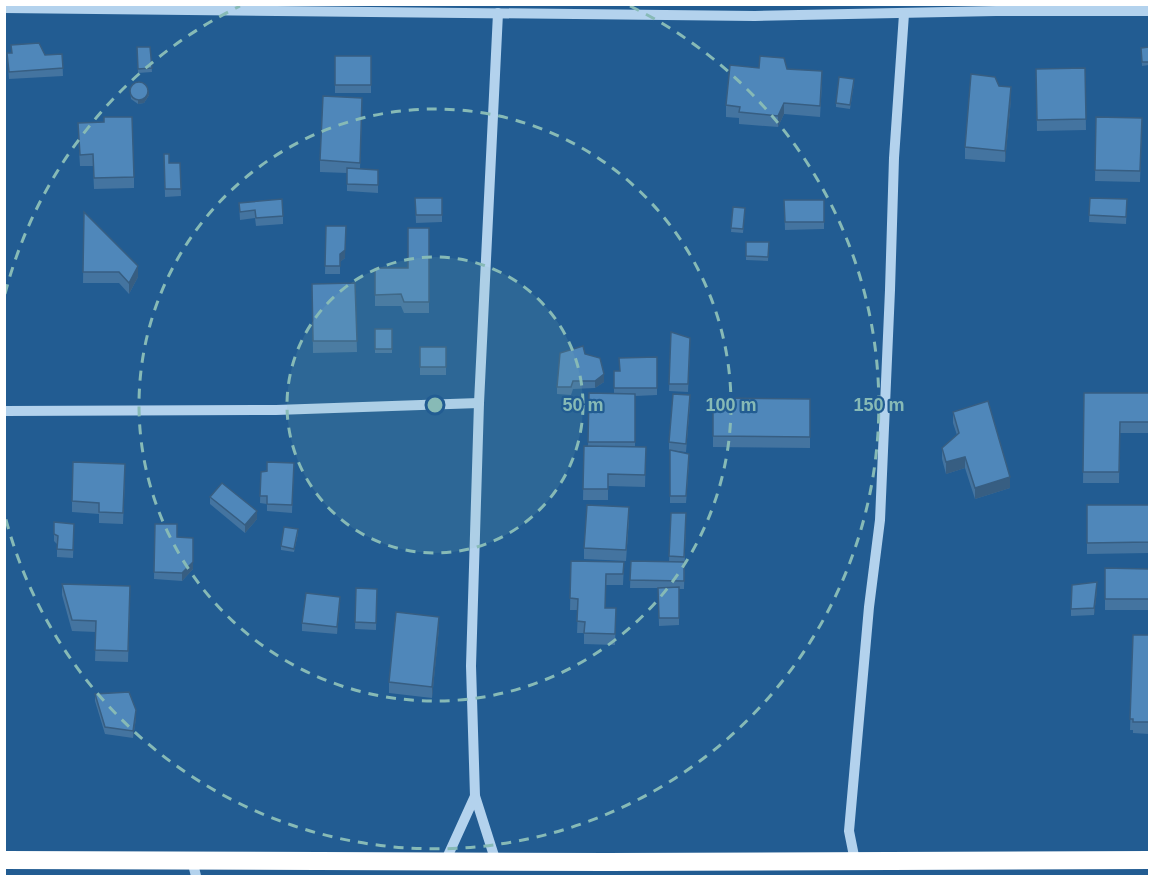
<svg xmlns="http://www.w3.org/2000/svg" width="1154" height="881" font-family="Helvetica,sans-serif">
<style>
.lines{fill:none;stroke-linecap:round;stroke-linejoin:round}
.minor{stroke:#b3d2ed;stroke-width:10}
.highway{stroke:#fff;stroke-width:18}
.wall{fill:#4474a0}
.shaded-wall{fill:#375e82}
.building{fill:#4f87ba;stroke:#375e82;stroke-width:1.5}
.ring{fill:none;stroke:#87bab6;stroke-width:3;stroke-dasharray:10 8}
.centre{fill:#87bab6;stroke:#225c92;stroke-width:3}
.ring-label{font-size:18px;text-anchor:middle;font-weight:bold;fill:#87bab6;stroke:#225c92;stroke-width:4.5;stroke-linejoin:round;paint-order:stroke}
</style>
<rect width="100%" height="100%" fill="#225c92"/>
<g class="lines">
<g class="minor">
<polyline points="4,8 755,16 996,11 1150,11"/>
<polyline points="4,411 276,410 479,403"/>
<polyline points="192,860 196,876"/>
<polyline points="855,861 849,831 869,607 880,520 890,290 894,158 904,14"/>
<polyline points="445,862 475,796"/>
<polyline points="496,862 475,796 471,666 479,403 498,13"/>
</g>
<polyline class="highway" points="4,860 607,862 1150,860"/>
</g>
<g class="wall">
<polygon points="11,45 45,55 62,54 63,76 9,79 7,53 12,53"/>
<polygon points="137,47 150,47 152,72 138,73"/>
<polygon points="1149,47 1149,65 1142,66 1141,48"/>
<rect x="335" y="56" width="36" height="37"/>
<polygon points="1085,68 1086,130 1037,131 1036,69"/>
<polygon points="787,69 822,82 820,117 784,114 778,127 739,124 739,118 726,117 726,105"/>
<polygon points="854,83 850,109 836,107 836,103"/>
<polygon points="999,86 1011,99 1005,162 965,159 965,147"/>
<polygon points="130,88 149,95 144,103 138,104 131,99"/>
<polygon points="362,109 360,169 378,170 378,193 347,191 347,173 320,172 320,160"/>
<polygon points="1096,117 1142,118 1140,182 1095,181"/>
<polygon points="78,134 134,177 134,188 94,189 93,166 80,166"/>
<polygon points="164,154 169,163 180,163 181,196 165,197"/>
<polygon points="415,198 442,198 442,222 416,223"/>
<polygon points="1090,198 1127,199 1126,224 1089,222"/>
<polygon points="784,200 824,200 824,229 785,230"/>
<polygon points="239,203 283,216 283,224 256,226 255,218 240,220"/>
<polygon points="733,207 745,208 743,233 731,232"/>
<polygon points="84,212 138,277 129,294 119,283 83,283"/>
<polygon points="326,226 345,258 340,262 340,274 325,274"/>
<polygon points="429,228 429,313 404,313 401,306 375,306 375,268 408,268"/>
<polygon points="746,242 769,242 768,261 746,260"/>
<polygon points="355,283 357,352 313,353 312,284"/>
<rect x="375" y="329" width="17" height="24"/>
<polygon points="671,332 690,346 688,392 669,391"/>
<rect x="420" y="347" width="26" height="28"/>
<polygon points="585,354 604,382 595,388 573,389 571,395 557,394 557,387"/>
<polygon points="657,357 657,395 635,396 635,447 646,447 645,487 608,486 608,500 583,500 584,446 588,446 589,393 614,393 614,371 619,371"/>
<polygon points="1084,393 1149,393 1149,433 1120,433 1119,483 1083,483"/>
<polygon points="713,398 810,399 810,448 713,447"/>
<polygon points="690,403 686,452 669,450 669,442"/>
<polygon points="953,412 1010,488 975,499 965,468 946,474 942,459 942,448 957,435 953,423"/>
<polygon points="670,450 689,462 686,503 670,503"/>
<polygon points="294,463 292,513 267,511 267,504 260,503 261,472"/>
<polygon points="125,476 123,524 99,523 99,514 72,512 72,501"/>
<polygon points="210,497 257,519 245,533 210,504"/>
<polygon points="1087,505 1149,505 1149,553 1087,554"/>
<polygon points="671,513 686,513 684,589 679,589 679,625 659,626 658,588 630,588 631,561 669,562"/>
<polygon points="629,519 626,561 584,559 584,548"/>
<polygon points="54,522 74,524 73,558 57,557 57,544 54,541"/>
<polygon points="155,524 177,537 193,569 182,581 154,579"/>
<polygon points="298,533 294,552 281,550 281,546"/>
<polygon points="571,561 624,562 623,585 606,585 605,608 616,608 615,645 584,644 584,633 577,633 578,610 570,610"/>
<polygon points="1105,568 1149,569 1149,610 1105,610"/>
<polygon points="62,584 130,597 128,662 95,661 96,632 72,631 62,595"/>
<polygon points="356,588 377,589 376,630 355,629"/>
<polygon points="1097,590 1094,615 1071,616 1071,609"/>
<polygon points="340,604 337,634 302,631 302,623"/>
<polygon points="439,628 432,698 389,693 389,682"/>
<polygon points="1133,635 1149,635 1149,734 1133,733 1133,730 1130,730"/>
<polygon points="95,694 136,718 133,738 105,734 95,701"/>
</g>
<g class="shaded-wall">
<polygon points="1011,87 1011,99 1005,162 1005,151"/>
<polygon points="149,91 149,95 144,103 138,104 138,100"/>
<polygon points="784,103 784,114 778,127 778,116"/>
<polygon points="346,234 345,258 340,262 340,254"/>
<polygon points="138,266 138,277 129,294 129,283"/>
<polygon points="604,374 604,382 595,388 595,381"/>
<polygon points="965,457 965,468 946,474 946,462"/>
<polygon points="1010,477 1010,488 975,499 975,488"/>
<polygon points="257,511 257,519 245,533 245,525"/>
<polygon points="193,538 193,569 182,581 182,573"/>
<polygon points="1097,582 1097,590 1094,615 1094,608"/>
<polygon points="340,597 340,604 337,634 337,627"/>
<polygon points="439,617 439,628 432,698 432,687"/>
<polygon points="136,710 136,718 133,738 133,731"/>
</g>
<g class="building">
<polygon points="39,43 45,55 62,54 63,68 9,72 7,53 12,53 11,45"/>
<polygon points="137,47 150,47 152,68 138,69"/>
<polygon points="1149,47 1149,62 1142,62 1141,48"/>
<rect x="335" y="56" width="36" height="29"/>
<polygon points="760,56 784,58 787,69 822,71 820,106 784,103 778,116 739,112 740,107 726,105 730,65 759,68"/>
<polygon points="1085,68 1086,119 1037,120 1036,69"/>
<polygon points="971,74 995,77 999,86 1011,87 1005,151 965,147"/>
<polygon points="839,77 854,79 850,105 836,103"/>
<circle cx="139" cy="91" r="9"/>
<polygon points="323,96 362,98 360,163 320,160"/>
<polygon points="104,117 132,117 134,177 94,178 93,154 80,155 78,123 104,122"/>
<polygon points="1096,117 1142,118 1140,171 1095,170"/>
<polygon points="164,154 169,154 169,163 180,163 181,189 165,189"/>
<polygon points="347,168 378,170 378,185 347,184"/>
<polygon points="415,198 442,198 442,215 416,215"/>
<polygon points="1090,198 1127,199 1126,217 1089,215"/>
<polygon points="282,199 283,216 256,218 255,210 240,212 239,203"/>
<polygon points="784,200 824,200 824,222 785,222"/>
<polygon points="733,207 745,208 743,229 731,228"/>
<polygon points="84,212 138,266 129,283 119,272 83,272"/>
<polygon points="326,226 346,226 345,250 340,254 340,266 325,266"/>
<polygon points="408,228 429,228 429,302 404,302 401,294 375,295 375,268 408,268"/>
<polygon points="746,242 769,242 768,257 746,256"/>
<polygon points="355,283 357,341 313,341 312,284"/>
<rect x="375" y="329" width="17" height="20"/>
<polygon points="671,332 690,338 688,384 669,384"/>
<polygon points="583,346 585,354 600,358 604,374 595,381 573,381 571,387 557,387 560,353"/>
<rect x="420" y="347" width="26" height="20"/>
<polygon points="657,357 657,388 614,388 614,371 620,371 619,358"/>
<polygon points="589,393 635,394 635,442 588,442"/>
<polygon points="1084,393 1149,393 1149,422 1120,422 1119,472 1083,472"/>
<polygon points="673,394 690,395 686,444 669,442"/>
<polygon points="713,398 810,399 810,437 713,436"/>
<polygon points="988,401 1010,477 975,488 965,457 946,462 942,448 959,433 953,412"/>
<polygon points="584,446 646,447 645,475 608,474 608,489 583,489"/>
<polygon points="670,450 689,454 686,496 670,496"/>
<polygon points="73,462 125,464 123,513 99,512 99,503 72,501"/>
<polygon points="267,462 294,463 292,505 267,504 267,496 260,496 261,472 267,471"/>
<polygon points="222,483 257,511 245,525 210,497"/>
<polygon points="587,505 629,507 626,550 584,548"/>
<polygon points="1087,505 1149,505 1149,542 1087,543"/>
<polygon points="671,513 686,513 684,557 669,556"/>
<polygon points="54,522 74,524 73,550 57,549 58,536 54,534"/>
<polygon points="155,524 177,524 177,537 193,538 193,562 182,573 154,572"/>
<polygon points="284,527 298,529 294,549 281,546"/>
<polygon points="571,561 624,562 623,574 606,574 605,608 616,608 615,634 584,633 585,622 577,621 578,599 570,598"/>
<polygon points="631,561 684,562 684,581 630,580"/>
<polygon points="1105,568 1149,569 1149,599 1105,599"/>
<polygon points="1097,582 1094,608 1071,609 1072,585"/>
<polygon points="62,584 130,586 128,651 95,650 96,621 72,620"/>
<polygon points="679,587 679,618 659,618 658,588"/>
<polygon points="356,588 377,589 376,623 355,622"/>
<polygon points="306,593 340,597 337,627 302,623"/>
<polygon points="396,612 439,617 432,687 389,682"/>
<polygon points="1133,635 1149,635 1149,722 1133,722 1133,719 1130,719"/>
<polygon points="129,692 136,710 133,731 105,727 95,694"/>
</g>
<circle cx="435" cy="405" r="148" fill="#87bab6" fill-opacity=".12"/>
<g class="ring">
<circle cx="435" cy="405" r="148"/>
<circle cx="435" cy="405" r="296"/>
<path d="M5 294A444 444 0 0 1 240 6M630 6A444 444 0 1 1 5 516"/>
</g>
<circle cx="435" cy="405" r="9" class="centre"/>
<g class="ring-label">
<text x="583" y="411">50 m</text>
<text x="731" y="411">100 m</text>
<text x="879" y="411">150 m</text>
</g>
<rect width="1154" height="881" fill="none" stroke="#ffffff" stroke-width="12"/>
</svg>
